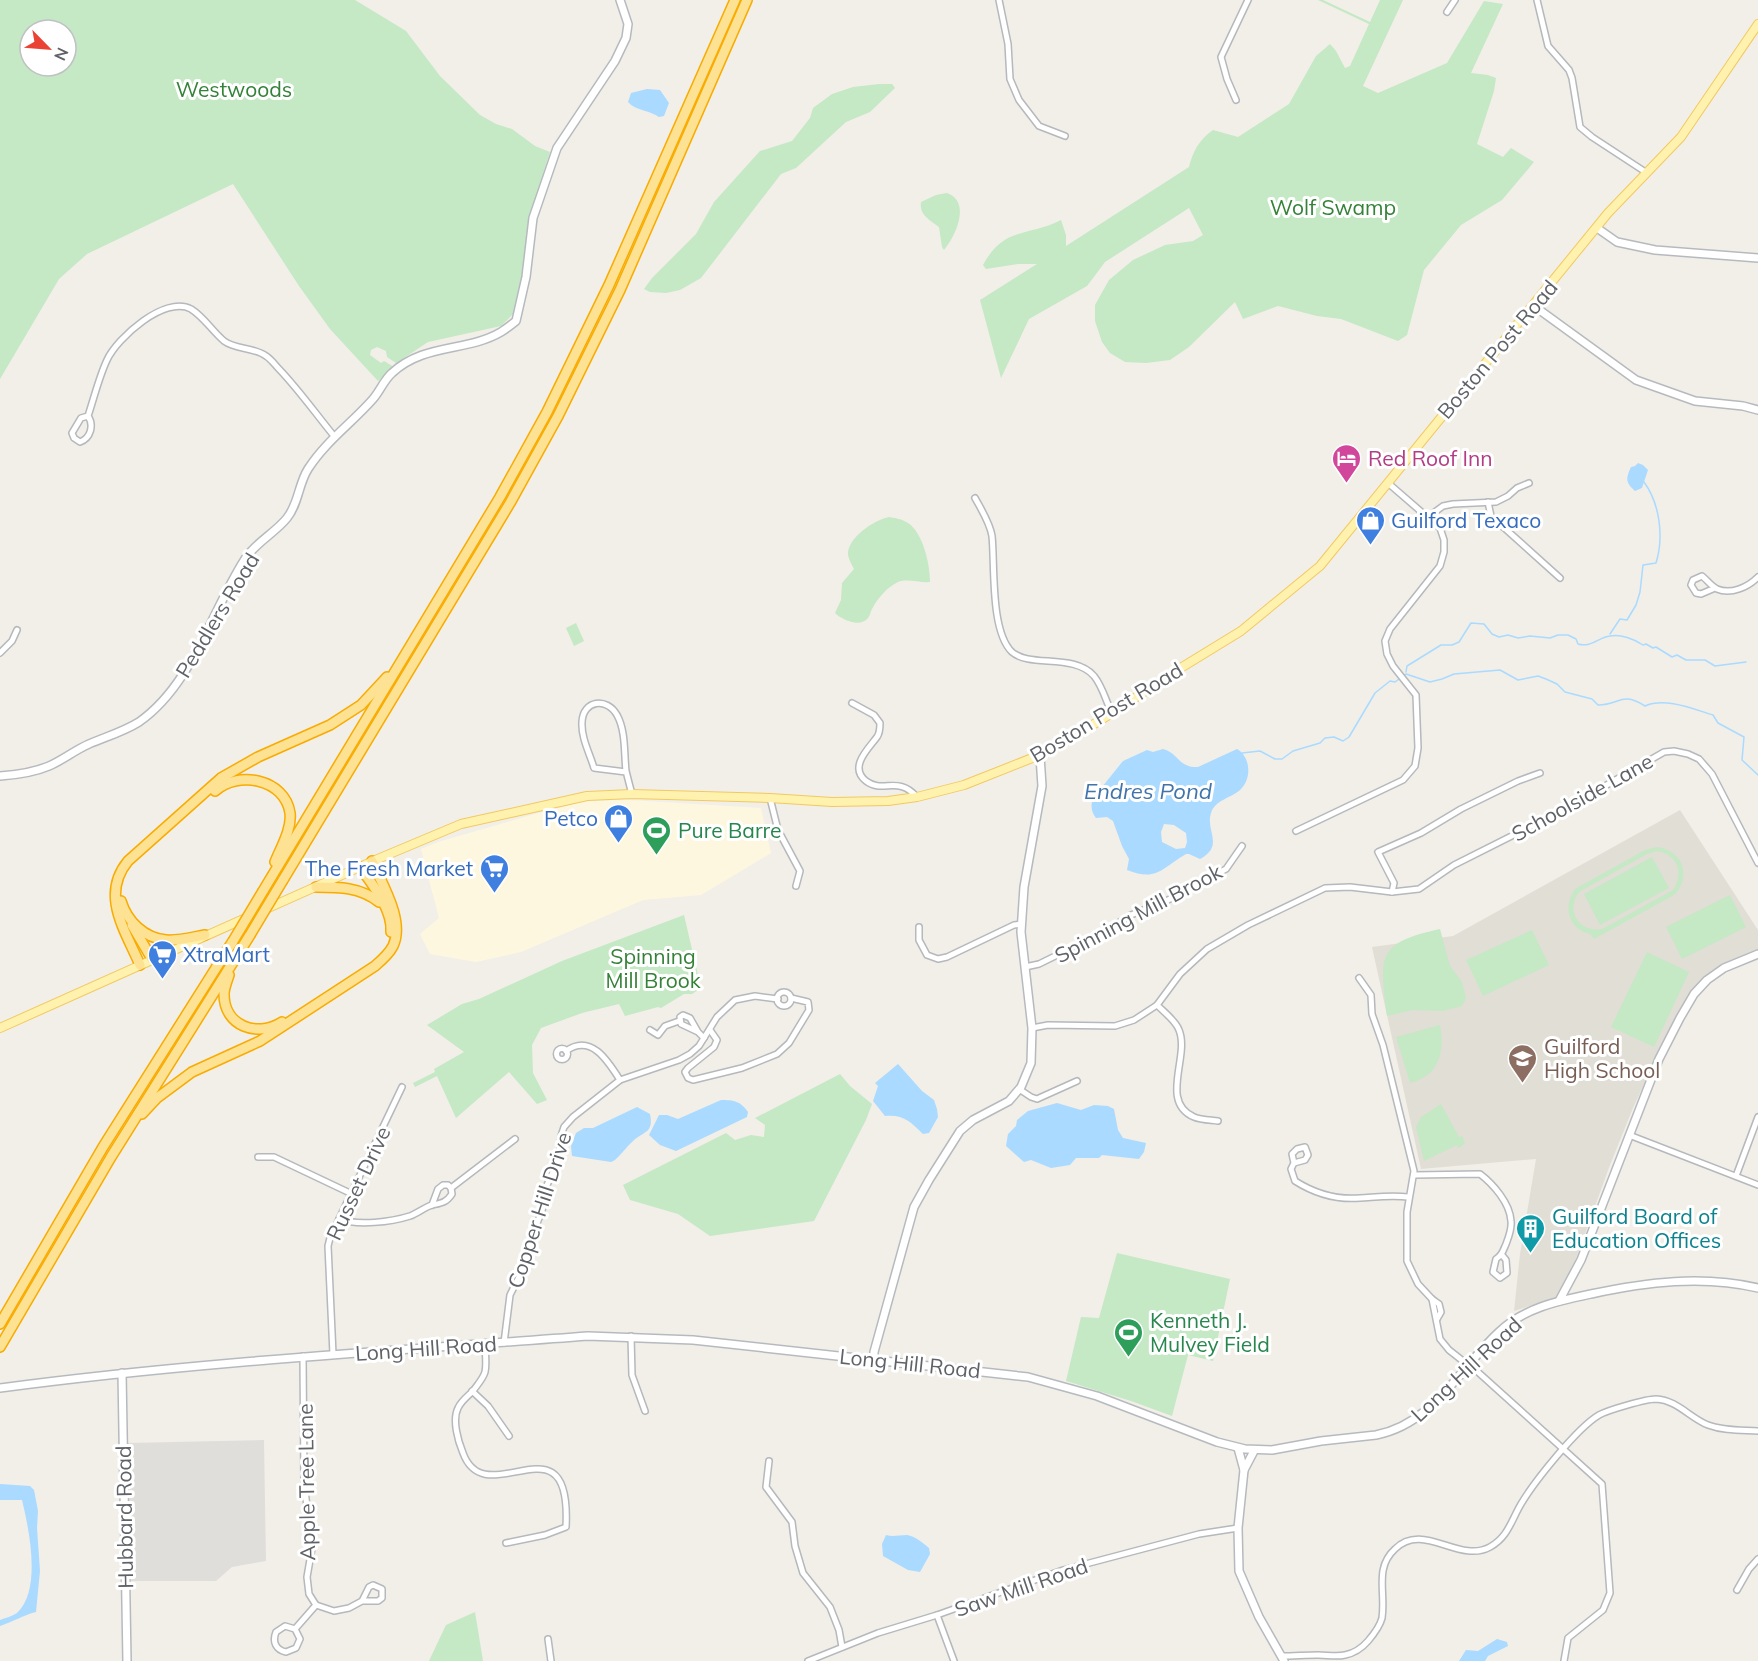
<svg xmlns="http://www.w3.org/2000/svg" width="1758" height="1661" font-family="Mulish,sans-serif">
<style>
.commercial{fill:#fef7e0}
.industrial{fill:#e0deda}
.education{fill:#e1ded6}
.green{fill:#c5e8c5;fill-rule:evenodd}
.water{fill:#aadaff;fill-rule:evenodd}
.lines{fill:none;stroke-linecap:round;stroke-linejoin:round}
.stream{stroke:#aadaff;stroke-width:1.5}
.street-casing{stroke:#b5b8bc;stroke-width:8}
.secondary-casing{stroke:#b6babf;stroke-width:10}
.primary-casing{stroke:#f2c960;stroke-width:10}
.highway-casing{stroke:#f9ab00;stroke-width:12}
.street{stroke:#fff;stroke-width:5}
.secondary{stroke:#fff;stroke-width:7}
.primary{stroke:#fff2af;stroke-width:8}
.highway{stroke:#fde293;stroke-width:9}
.highway-bridge-casing{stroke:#f9ab00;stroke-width:12;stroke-linecap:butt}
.highway-bridge{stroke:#fde293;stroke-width:9}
.labels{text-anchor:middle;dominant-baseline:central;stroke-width:6;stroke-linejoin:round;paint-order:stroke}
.park-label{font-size:21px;fill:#348238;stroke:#fff}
.street-label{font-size:21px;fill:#5f6368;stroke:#fff}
.hotel-label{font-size:21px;fill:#b23c85;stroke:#fff;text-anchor:start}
.shop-label{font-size:21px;fill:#366cbe;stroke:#fff;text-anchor:start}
.leisure-label{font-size:21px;fill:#27864d;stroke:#fff;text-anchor:start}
.education-label{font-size:21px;fill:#785e54;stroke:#fff;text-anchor:start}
.culture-label{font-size:21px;fill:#0d838f;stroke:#fff;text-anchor:start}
.water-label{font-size:22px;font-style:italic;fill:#4174aa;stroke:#fff}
</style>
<rect width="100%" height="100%" fill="#f1efe8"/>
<polygon class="commercial" points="629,800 761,808 771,853 701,895 643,900 521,952 476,962 430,954 420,934 439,918 421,849 438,842 535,814 586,801"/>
<polygon class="industrial" points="264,1440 266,1561 232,1567 216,1581 129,1581 127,1443"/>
<polygon class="education" points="1680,810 1758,930 1758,950 1715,969 1704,978 1693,991 1665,1039 1633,1108 1610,1165 1561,1300 1549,1300 1514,1311 1520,1254 1536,1159 1421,1169 1372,947 1453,936"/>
<g class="green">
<path d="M0 0H355L406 31 440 76 480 115 496 124 512 129 535 146 550 152 532 208 522 283 513 314 501 326 428 342 401 360 378 381 330 329 299 286 233 184 87 254 59 279 0 379ZM30 30H66V66H30ZM377 347 386 351 387 357 396 363 394 367 384 361 381 363 370 355 371 350Z"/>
<path d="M1318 0H1323L1370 22 1380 0H1403L1363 86 1378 93 1447 63 1484 1 1503 4 1471 73 1488 75 1496 78 1494 91 1477 144 1503 157 1511 148 1534 162 1502 200 1461 225 1424 270 1407 335 1398 341 1341 319 1317 316 1278 306 1243 319 1235 302 1189 347 1170 360 1146 363 1125 362 1110 353 1102 342 1095 321V305L1109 280 1133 260 1165 245 1193 241 1203 235 1189 208 1105 262 1087 286 1029 319 1001 378 980 300 1037 264H1018L986 269 983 265C1004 226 1028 237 1061 220L1066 235V246L1189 167C1193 151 1199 140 1213 130L1238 137 1289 104 1316 56 1330 44 1336 51 1345 68 1350 66 1369 24Z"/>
<polygon points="879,84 892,84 895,88 870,112 846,122 796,168 781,174 701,278 680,290 666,293 650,292 644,289 652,278 696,234 714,202 760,151 792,141 810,118 813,108 832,94 853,87"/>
<path d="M947 193C972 202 955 237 944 250L942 247 939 227C930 220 919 215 921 202L936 195Z"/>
<path d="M889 517C895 518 902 519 908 523 923 533 930 564 930 582 920 583 907 578 898 582 887 587 877 599 872 609 870 612 870 616 868 618 860 628 842 620 835 613L841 600 842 583 854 569C852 565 849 560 848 555 847 538 874 520 889 517Z"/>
<polygon points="576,623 584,641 574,646 566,628"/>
<path d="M1657 847C1683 850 1692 877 1674 895L1594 939C1591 933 1588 934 1582 931 1566 922 1565 903 1575 889L1645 850ZM1657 851C1677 854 1685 873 1673 890L1602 929C1579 933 1565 911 1579 892L1647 854Z"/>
<polygon points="1652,857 1669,888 1600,925 1584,894"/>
<polygon points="1730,895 1746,927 1682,959 1666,927"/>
<polygon points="684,915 701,988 692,994 684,994 661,1008 658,1007 625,1016 619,1004 582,1013 541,1028 532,1045 533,1073 547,1100 537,1104 509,1072 456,1118 437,1076 415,1087 413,1083 435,1072 434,1069 464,1052 427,1025 462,1004 479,999 562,961"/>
<path d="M1440 929 1450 966 1462 982 1466 998 1462 1006 1443 1011 1413 1010 1387 1016C1380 957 1375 943 1440 929Z"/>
<polygon points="1532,930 1549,965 1483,996 1466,960"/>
<polygon points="1647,952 1689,972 1654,1047 1611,1027"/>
<path d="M1440 1025C1445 1052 1439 1076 1410 1083L1396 1037Z"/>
<polygon points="840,1074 850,1086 872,1104 866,1120 814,1221 710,1236 678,1214 630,1200 623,1185 726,1133 735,1140 751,1135 764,1137 765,1125 755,1118"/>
<polygon points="1441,1104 1459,1137 1462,1136 1465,1143 1459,1148 1457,1145 1424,1161 1416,1127 1421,1117"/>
<polygon points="1117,1253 1230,1279 1213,1361 1188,1355 1172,1416 1131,1401 1066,1381 1081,1317 1099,1318"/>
<polygon points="475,1612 483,1661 429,1661 446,1625"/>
</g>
<g class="water">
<path d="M647 89 660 90 669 103 664 116 659 117C649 110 636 111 628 102L631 93Z"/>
<path d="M1638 463 1643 465 1648 470 1642 488 1635 491C1625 482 1626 478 1631 467L1635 466Z"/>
<path d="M1163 749C1179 753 1178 768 1198 767L1237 749C1251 757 1252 779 1240 790 1231 798 1215 800 1211 813 1205 831 1225 845 1200 859L1189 854H1186C1162 868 1157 882 1127 870L1129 859 1122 846 1113 821 1107 817 1096 818C1091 812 1090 804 1094 797L1123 761 1147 750 1153 752ZM1164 824 1174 825 1186 833 1187 842 1185 848 1176 849 1162 842 1161 832Z"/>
<path d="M898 1064 922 1091 934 1100 937 1109 938 1117 929 1133 923 1134C911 1122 903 1114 885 1116L873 1101 878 1086 875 1083Z"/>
<path d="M721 1100C734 1100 740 1101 748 1112L747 1117 676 1151 660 1145 649 1135 659 1115H667L678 1119Z"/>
<polygon points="1057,1103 1081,1110 1094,1105 1108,1106 1114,1109 1118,1130 1123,1138 1146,1143 1144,1152 1139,1159 1102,1155 1099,1158 1076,1158 1070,1165 1051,1168 1031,1160 1024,1162 1006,1146 1008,1134 1016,1126 1017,1120 1028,1111"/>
<path d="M637 1107 650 1114C654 1133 644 1131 633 1141 626 1147 622 1154 615 1160L611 1162 572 1156 571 1146 576 1133 584 1128H593Z"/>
<path d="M0 1484 30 1486 34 1490 38 1511 37 1528 40 1571 36 1612C23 1615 13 1622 0 1626V1620C5 1618 13 1616 17 1613 42 1590 29 1529 22 1500H0Z"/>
<path d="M886 1535C893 1537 899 1535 907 1535 915 1536 923 1543 929 1548L930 1554 920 1572 908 1570 883 1556 882 1544Z"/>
<polygon points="1497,1639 1507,1642 1508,1646 1488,1656 1485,1661 1459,1661 1466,1650 1478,1651"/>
</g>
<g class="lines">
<g class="stream">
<path d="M1610 634 1620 619 1627 620 1636 605 1640 592 1643 565 1656 563C1664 537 1660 504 1644 482"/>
<path d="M1406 672 1407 666 1441 645H1452L1459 642 1471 623 1484 624 1492 634 1499 637 1508 635 1518 638 1530 636 1550 638 1558 635H1568L1576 639 1578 644C1591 648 1599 637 1610 636 1621 634 1634 639 1643 645L1646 644 1653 648 1656 647 1672 657 1677 655 1686 660H1705L1715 666 1746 662"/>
<path d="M1242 753 1260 751 1275 759H1282L1293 751 1320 743 1325 738 1334 737 1343 741 1349 737 1375 693 1390 681 1395 682 1406 674 1430 682 1442 679 1454 674 1500 670 1518 680 1538 676 1546 679 1557 684 1565 692 1592 699 1598 705C1620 705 1621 691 1645 706 1665 697 1693 709 1713 715L1718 723 1744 737 1742 760 1758 775"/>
</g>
<defs>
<g id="street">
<polyline points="999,0 1008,44 1010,79 1019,100 1039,126 1065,136"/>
<polyline points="1537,0 1548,46 1569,70 1572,78 1580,127 1592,137 1647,173"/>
<polyline points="1447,12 1455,0"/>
<polyline points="1236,100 1227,79 1221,57 1248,0"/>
<path d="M88 416C94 425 91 438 80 442L74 438 72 433 81 418 88 416C94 398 99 377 107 360 117 338 165 295 191 309 204 317 212 331 224 341 236 350 254 347 266 356 271 359 275 365 279 369 299 390 316 414 334 436"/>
<path d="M975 498C981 509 990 523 992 536 995 564 990 631 1012 652 1030 668 1074 653 1094 676 1103 687 1106 702 1112 713"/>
<polyline points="1488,502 1491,516 1560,578"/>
<polyline points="1428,517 1443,506 1453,504 1496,502 1508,496 1517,488 1529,483"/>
<path d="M1715 588 1701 594 1696 593 1691 585 1693 580 1702 576C1707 580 1711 586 1717 589 1731 595 1748 587 1758 577"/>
<polyline points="0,653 12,641 17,630"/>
<path d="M852 703 874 715 880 723C880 728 880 733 877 737 869 748 848 767 866 781 883 794 898 775 917 797"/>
<path d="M626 772 594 768C590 754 581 738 582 722 583 700 607 697 617 715 626 731 624 754 626 771 628 779 630 787 632 794"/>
<polyline points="770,798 778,830 800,871 796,886"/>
<polyline points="1296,831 1403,780 1415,766 1418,748 1416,695 1393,666 1387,654 1385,641 1390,629 1440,566 1444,552 1444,540 1440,528 1388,483"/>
<polyline points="1392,892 1394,883 1378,852 1421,833 1461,809 1518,781 1540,773"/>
<polyline points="919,927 919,940 927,955 938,959 947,957 1014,925 1022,924"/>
<polyline points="1025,967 1039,964 1104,932 1131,915 1168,900 1226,869 1242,846"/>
<polyline points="1359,978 1371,995 1372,1014 1383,1045 1414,1171 1407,1212 1407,1261 1418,1284 1432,1299 1439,1304 1441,1312 1437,1319"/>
<circle cx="784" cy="999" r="7"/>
<path d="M1157 1005C1164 1012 1176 1021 1179 1030 1190 1056 1159 1102 1194 1117 1201 1120 1211 1120 1218 1121"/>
<polyline points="1032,1028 1048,1025 1115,1026 1134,1020 1157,1005 1180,974 1207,949 1248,925 1325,888 1350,887 1392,892 1419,889 1454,865 1565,809 1664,752 1674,751 1688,754 1699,759 1712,774 1758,863"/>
<polyline points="650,1030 658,1035 665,1026 679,1021"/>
<polyline points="710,1030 717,1040 714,1047 688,1068 685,1072 688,1078 693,1080 742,1068 777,1054 789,1043 809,1010 808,1002 791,998"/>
<polyline points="698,1032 681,1024 680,1017 683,1015 690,1018 698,1032 704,1038"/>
<circle cx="562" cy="1054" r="5.5"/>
<path d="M566 1051C591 1033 608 1061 620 1080"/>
<polyline points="1019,1089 1031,1097 1037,1099 1077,1081"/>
<polyline points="1629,1135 1758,1185"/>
<polyline points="258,1157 274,1157 352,1194"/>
<path d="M1294 1163 1292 1154 1297 1149 1305 1147 1308 1155 1305 1160 1294 1163 1291 1169 1295 1181C1314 1193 1337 1200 1360 1198 1377 1197 1391 1195 1408 1197"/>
<path d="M1414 1175 1480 1174C1493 1184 1510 1203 1511 1221 1512 1229 1509 1236 1506 1244 1503 1251 1502 1255 1496 1259L1493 1272 1500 1278 1507 1273 1506 1260 1502 1255"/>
<polyline points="1736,1176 1758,1117"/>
<polyline points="432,1205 438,1189 443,1185 448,1185 451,1188"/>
<path d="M339 1219C358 1226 391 1222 410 1216 418 1213 425 1207 432 1205 441 1203 446 1203 452 1194L451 1188 515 1139"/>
<polyline points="1432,1299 1440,1339 1449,1350 1468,1365"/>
<polyline points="631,1336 632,1375 645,1411"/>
<polyline points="504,1343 510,1295 526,1263 530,1240 542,1211 547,1185 559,1159 561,1136 564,1127 573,1117 620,1080 679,1060 690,1054 699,1046 717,1017 735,1000 755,996 778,999"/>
<path d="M485 1344C485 1353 487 1363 485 1372 483 1379 477 1385 473 1391 468 1396 461 1401 458 1408 452 1420 458 1441 463 1453 486 1516 572 1411 566 1527L545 1535 506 1543"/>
<polyline points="333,1354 328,1246 330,1238 402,1087"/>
<polyline points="1469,1364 1602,1484 1610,1593 1603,1610 1568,1638 1564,1661"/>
<polyline points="472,1391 488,1406 509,1436"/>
<polyline points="769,1461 766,1487 792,1522 795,1546 803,1573 830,1607 839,1630 842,1647"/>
<polyline points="1737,1590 1749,1569 1758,1559"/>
<polyline points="316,1605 334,1611 349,1608 362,1601 378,1601 382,1598 382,1589 373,1585 369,1587 362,1601"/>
<polyline points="937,1615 954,1661"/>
<path d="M295 1629 300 1639 296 1648 286 1652C276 1650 272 1642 276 1632L285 1626 295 1629 316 1605 309 1594 307 1577 312 1548 304 1482 303 1356"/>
<polyline points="548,1639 551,1661"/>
<path d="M1282 1656C1294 1656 1306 1655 1318 1655 1327 1655 1337 1657 1345 1655 1355 1653 1362 1648 1368 1641 1374 1634 1380 1626 1382 1618 1386 1593 1374 1568 1395 1549 1423 1521 1459 1564 1490 1547 1508 1537 1511 1521 1521 1504 1534 1482 1577 1428 1599 1415 1608 1410 1646 1399 1656 1399 1677 1400 1690 1418 1708 1425 1724 1431 1742 1430 1758 1431"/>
<polyline points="808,1661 878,1633 937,1615 1063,1570 1199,1534 1238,1528"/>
</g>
<g id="secondary">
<polyline points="1597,228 1617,242 1655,250 1758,258"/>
<polyline points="1534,306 1636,380 1695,401 1743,406 1758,410"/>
<path d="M0 776C15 775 35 772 49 766 63 760 75 750 89 744 105 737 123 732 139 722 192 685 211 612 245 559 255 543 275 533 287 518 299 503 298 485 308 469 326 441 352 423 373 399 380 391 384 380 392 373 424 343 467 352 501 332 506 329 511 325 516 321L526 277 533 218 557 148 615 61 626 38 628 24 620 0"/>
<polyline points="1559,1301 1581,1260 1659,1059 1680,1018 1694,994 1707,980 1724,968 1758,954"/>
<polyline points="874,1359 874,1352 914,1207 929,1180 960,1131 973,1120 1009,1101 1021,1087 1031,1063 1032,1028 1021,932 1024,887 1042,786 1040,756"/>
<polyline points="122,1373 127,1661"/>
<path d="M0 1388C195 1362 391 1351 588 1336L693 1340 1028 1377 1097 1396 1217 1442 1245 1449 1272 1450 1321 1441 1376 1435C1433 1424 1459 1369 1499 1332 1524 1308 1558 1301 1591 1294 1647 1282 1702 1275 1758 1288"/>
<polyline points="1238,1448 1244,1470"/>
<polyline points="1254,1451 1244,1470 1238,1528 1239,1571 1259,1617 1284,1661"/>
</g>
<polyline id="primary" points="0,1028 380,858 461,824 587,796 632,794 770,798 832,802 888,801 917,797 964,785 1050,751 1112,713 1179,669 1241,631 1320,566 1608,213 1681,137 1758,24"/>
<g id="highway">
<path d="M215 791C238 770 285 779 290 813 292 829 281 847 275 862"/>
<path d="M360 867C372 884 393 910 391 932"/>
<polyline points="283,880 510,503 558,416 620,290 747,0"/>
<path d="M316 887C339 887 360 887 379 902"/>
<polyline points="263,891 500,497 547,412 609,285 735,0"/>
<path d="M121 901C127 921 144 938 166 940 179 941 193 937 205 935"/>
<polyline points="132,925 152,959"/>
<path d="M140 965C125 930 100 895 128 861L221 778 258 757 330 725 361 705 387 677"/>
<path d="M229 975C227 981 224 988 224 994 224 1026 257 1038 282 1022"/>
<path d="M142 1114 157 1098 192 1072 260 1041 375 966C382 960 389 954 393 946 405 921 382 884 372 861"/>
<polyline points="0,1324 103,1147 233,941"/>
<polyline points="0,1347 111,1157 250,935"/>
</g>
</defs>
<use href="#street" class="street-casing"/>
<use href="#secondary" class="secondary-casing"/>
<use href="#primary" class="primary-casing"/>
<use href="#highway" class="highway-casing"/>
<use href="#street" class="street"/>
<use href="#secondary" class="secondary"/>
<use href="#primary" class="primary"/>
<use href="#highway" class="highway"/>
<defs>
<g id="highway-bridge">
<polyline points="250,935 283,880"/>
<polyline points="233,941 263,891"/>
</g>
</defs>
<use href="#highway-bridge" class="highway-bridge-casing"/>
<use href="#highway-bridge" class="highway-bridge"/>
</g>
<defs>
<symbol id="hotel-pin" viewBox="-11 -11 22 30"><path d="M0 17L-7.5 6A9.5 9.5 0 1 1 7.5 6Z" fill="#d1479c" stroke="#fff"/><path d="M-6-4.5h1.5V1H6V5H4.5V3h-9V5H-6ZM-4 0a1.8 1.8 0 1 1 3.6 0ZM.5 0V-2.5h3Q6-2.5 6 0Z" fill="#fff"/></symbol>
<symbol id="shop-pin" viewBox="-11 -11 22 30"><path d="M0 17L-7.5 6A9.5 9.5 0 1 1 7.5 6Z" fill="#3f7fe0" stroke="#fff"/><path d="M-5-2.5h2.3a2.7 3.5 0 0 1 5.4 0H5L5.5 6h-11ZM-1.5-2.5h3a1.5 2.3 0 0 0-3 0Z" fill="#fff"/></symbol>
<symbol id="stadium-pin" viewBox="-11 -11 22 30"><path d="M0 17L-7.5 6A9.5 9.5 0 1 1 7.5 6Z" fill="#2e9e5b" stroke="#fff"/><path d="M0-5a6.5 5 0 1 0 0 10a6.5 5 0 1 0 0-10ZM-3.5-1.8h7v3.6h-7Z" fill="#fff"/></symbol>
<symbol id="supermarket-pin" viewBox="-11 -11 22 30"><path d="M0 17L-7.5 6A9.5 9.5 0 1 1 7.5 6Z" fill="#3f7fe0" stroke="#fff"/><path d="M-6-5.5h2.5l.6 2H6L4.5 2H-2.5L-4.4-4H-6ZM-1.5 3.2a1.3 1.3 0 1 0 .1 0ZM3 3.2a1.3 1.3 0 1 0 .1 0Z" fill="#fff"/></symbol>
<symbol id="school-pin" viewBox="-11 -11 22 30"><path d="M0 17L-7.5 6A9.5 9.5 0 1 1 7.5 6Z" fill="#8d6e63" stroke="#fff"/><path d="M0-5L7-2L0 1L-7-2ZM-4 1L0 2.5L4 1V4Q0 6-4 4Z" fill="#fff"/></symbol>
<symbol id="building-pin" viewBox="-11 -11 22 30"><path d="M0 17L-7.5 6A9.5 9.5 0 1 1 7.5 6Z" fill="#0f9aa8" stroke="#fff"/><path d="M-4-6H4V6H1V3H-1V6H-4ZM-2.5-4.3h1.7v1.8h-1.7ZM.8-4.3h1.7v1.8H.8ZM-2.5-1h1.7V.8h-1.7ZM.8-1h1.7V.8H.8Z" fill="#fff"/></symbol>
</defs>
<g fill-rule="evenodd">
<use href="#hotel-pin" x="1330" y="442" width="33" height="45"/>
<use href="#shop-pin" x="1354" y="504" width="33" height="45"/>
<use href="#shop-pin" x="602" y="802" width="33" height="45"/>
<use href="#stadium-pin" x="640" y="814" width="33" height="45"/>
<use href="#supermarket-pin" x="478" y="852" width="33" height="45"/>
<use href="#supermarket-pin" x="146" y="938" width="33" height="45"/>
<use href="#school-pin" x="1506" y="1042" width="33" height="45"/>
<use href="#building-pin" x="1514" y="1212" width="33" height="45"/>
<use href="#stadium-pin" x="1112" y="1316" width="33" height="45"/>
</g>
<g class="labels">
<g class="park-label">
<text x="234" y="89">Westwoods</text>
<text x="1333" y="207">Wolf Swamp</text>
<text x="653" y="956">Spinning<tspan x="653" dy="24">Mill Brook</tspan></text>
</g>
<g class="street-label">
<text transform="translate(1497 349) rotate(-50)">Boston Post Road</text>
<text transform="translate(217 615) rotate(-59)">Peddlers Road</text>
<text transform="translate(1106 712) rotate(-31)">Boston Post Road</text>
<text transform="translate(1582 797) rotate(-29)">Schoolside Lane</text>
<text transform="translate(1138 913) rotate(-28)">Spinning Mill Brook</text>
<text transform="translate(358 1183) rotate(-65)">Russet Drive</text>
<text transform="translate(539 1210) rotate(-72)">Copper Hill Drive</text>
<text transform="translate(426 1348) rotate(-4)">Long Hill Road</text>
<text transform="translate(910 1363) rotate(6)">Long Hill Road</text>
<text transform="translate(1466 1369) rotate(-43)">Long Hill Road</text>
<text transform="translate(306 1482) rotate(-91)">Apple Tree Lane</text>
<text transform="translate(124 1517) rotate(-91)">Hubbard Road</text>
<text transform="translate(1021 1587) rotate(-19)">Saw Mill Road</text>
</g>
<g class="hotel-label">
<text x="1368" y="458">Red Roof Inn</text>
</g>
<g class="shop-label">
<text x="1391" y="520">Guilford Texaco</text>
<text x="598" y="818" text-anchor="end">Petco</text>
<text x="473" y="868" text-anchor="end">The Fresh Market</text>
<text x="183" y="954">XtraMart</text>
</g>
<g class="leisure-label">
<text x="678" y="830">Pure Barre</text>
<text x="1150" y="1320">Kenneth J.<tspan x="1150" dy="24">Mulvey Field</tspan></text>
</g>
<g class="education-label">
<text x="1544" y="1046">Guilford<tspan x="1544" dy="24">High School</tspan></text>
</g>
<g class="culture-label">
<text x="1552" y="1216">Guilford Board of<tspan x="1552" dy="24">Education Offices</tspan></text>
</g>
<g class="water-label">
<text x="1148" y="791">Endres Pond</text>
</g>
</g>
<g transform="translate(48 48) rotate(115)"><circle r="28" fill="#ffffff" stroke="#bfc1c3" stroke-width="1.5"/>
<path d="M0-4.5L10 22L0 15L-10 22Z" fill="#ea4335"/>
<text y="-9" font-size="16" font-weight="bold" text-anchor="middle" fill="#5f6368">N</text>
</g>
</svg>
